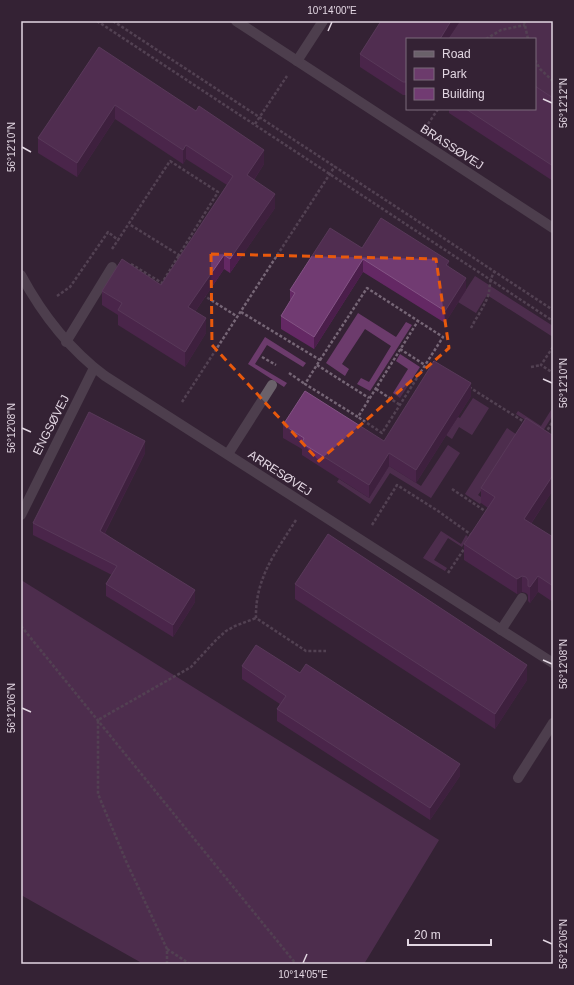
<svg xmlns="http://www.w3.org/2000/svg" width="574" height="985" font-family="Arial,sans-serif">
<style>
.green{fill:#6c3b6c}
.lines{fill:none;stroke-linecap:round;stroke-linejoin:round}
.path{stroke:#766676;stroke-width:2.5;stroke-dasharray:3 2;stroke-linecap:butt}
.minor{stroke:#6a616a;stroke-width:10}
.wall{fill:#642864}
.shaded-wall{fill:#4b1e4b}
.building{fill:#713b72;stroke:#835384}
.marked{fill:none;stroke:#e8590c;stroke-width:3;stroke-dasharray:8 5;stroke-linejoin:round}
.ticks{fill:none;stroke:#e2d6e2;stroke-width:1.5}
.labels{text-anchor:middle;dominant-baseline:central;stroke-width:4;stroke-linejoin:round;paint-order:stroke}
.street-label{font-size:12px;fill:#e2d6e2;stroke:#342234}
.neatline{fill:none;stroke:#e2d6e2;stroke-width:1.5}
.ticks-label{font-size:10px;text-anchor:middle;fill:#e2d6e2}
</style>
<rect width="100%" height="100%" fill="#342234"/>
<g class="green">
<polygon points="460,21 553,21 553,113 535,101 535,39 448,39"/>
<polygon points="475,276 553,326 553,337 487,295 476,313 458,302"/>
<polygon points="358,313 396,337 406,322 412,325 370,391 357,384 361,378 369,382 391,346 365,329 342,364 349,369 345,376 326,363"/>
<polygon points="265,337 306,363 303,367 267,345 255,364 287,383 284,387 248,364"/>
<polygon points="400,354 420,367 400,398 393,393 408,369 396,361"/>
<polygon points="473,398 489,408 472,435 459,427 452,439 446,435 458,417 460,418"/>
<polygon points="553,407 553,415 543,431 516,414 518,411 541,426"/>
<polygon points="507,428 520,437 478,495 484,499 480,504 465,494"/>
<polygon points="448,445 460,453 431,498 390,473 370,504 337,482 339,479 369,498 389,466 421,486"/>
<polygon points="441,531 461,544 466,535 468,537 462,547 448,538 434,560 447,568 445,571 423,558"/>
<polygon points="21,580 439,840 364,964 139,964 140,962 21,895"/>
</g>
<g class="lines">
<g class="path">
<polyline points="97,21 553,321"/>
<polyline points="113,21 553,310"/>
<polyline points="524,21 528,39"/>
<polyline points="486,39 501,30 525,25"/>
<polyline points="535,60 540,69 553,81"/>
<polyline points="255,124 287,76"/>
<polyline points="428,124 438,109"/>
<polyline points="112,249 118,240"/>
<polyline points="131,264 162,283 179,255"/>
<polyline points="203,295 238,317"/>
<polyline points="57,296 70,287 108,232 118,240 170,161 218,192 179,255 129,224"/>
<polyline points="241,312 320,360 305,384 358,417 418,321"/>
<path d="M471 328C476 318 484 307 488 296 491 285 488 282 495 271"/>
<polyline points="553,347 541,365 553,373"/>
<polyline points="400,349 425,365"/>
<polyline points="262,357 276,365"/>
<polyline points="320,360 367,288 443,337 382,433 358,417"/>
<polyline points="317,365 369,398"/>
<polyline points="531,367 541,365"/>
<polyline points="289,373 305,384"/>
<polyline points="469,387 526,423"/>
<polyline points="376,389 400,405"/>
<polyline points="182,402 335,166"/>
<polyline points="545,434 553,421"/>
<polyline points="452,489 488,513"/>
<path d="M296 520C276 552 255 578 256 618L306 651H326"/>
<polyline points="372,525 397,485 438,511 473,536 472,536"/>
<polyline points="448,573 466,546"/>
<polyline points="21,626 296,964"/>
<polyline points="167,949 190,964"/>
<polyline points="167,964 167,949 126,861 98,794 98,720 191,667 217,639 226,631 235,626 256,618"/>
</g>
<g class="minor">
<polyline points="236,21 553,228"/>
<polyline points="297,61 323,21"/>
<path d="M21 275C42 314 69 349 105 376L553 663"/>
<polyline points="66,342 112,267"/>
<polyline points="228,454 272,385"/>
<polyline points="21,515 94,368"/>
<polyline points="501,630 522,598"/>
<polyline points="518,778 553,723"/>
</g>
</g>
<g class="wall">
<polygon points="381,21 460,21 448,39 407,39 407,95 403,95 360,67 360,54"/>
<polygon points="99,47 264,164 254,180 275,208 230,273 224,269 195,312 206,333 185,367 118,325 118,315 102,305 102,291 161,285 227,185 186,159 183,164 115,119 77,177 38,153 38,138"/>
<polygon points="553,98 553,181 449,113 449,109 535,109"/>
<polygon points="362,248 449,267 466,290 445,323 363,272 314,349 281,329 281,316 290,301 290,290"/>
<polygon points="471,396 416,483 389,466 369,498 302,455 302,449 283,438 283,425 384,441"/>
<polygon points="552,435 553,490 531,524 553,537 553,602 538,592 530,603 528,601 528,595 526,593 522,592 517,594 464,560 464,544 488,508 481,503 481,488"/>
<polygon points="145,453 105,533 195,602 173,637 106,596 106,584 112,575 33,535 33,523"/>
<polygon points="295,584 527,680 495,729 295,599"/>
<polygon points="242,666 460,776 430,820 277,721 277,709 280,704 242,679"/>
</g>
<g class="shaded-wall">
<polygon points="451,21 460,21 448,39 440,39"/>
<polygon points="115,105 115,119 77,177 77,163"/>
<polygon points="186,145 186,159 183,164 183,150"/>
<polygon points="264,150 264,164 247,190 247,175"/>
<polygon points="275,194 275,208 230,273 230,259"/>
<polygon points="224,255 224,269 188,322 188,307"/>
<polygon points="363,259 363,272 314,349 314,337"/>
<polygon points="449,261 449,274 446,265"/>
<polygon points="466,278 466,290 445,323 445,311"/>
<polygon points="206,318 206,333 185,367 185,352"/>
<polygon points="471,383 471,396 416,483 416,470"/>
<polygon points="145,441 145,453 100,542 100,531"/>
<polygon points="389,453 389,466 369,498 369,485"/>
<polygon points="553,475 553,490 524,534 524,519"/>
<polygon points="522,576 522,592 517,594 517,579"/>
<polygon points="538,576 538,592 530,603 530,587"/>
<polygon points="195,590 195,602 173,637 173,625"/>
<polygon points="527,665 527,680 495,729 495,714"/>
<polygon points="460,764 460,776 430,820 430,808"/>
</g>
<g class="building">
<polygon points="381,21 451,21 440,39 407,39 407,82 403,82 360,54"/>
<polygon points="99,47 196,111 199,106 264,150 247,175 275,194 230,259 224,255 188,307 206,318 185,352 118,310 122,303 102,291 122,259 161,285 233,176 186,145 183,150 115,105 77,163 38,138"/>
<polygon points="535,86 553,98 553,166 466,109 535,109"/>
<polygon points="381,218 449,261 446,265 466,278 445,311 363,259 314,337 281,316 295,293 290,290 330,228 362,248"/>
<polygon points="434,361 471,383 416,470 389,453 369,485 302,443 304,438 283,425 305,391 384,441"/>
<polygon points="89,412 145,441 100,531 195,590 173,625 106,584 117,566 33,523"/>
<polygon points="526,418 552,435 553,433 553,475 524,519 553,537 553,586 538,576 530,587 528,586 528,580 526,577 522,576 517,579 464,544 495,497 481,488"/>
<polygon points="328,534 527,665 495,714 295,584"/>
<polygon points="256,645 300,673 306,664 460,764 430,808 277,709 286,696 242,666"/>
</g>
<path d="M0 0H574V985H0ZM211 254 436 259 449 348 319 461 212 345Z" fill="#342234" fill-opacity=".55" fill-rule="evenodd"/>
<path class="marked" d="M211 254 436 259 449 348 319 461 212 345Z"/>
<path class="ticks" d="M328 31 332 22M543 99 552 103M22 147 31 152M543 379 552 383M22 428 31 432M543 660 552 664M22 708 31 712M543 940 552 944M303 963 307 954"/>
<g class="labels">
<g class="street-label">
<text transform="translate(452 147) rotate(33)">BRASSØVEJ</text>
<text transform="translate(51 425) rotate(-63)">ENGSØVEJ</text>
<text transform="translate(280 473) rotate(33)">ARRESØVEJ</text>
</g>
</g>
<rect width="574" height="985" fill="none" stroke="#342234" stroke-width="44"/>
<rect x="406" y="38" width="130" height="72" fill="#342234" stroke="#7a6a7a"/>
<rect x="414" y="51" width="20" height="6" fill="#6a616a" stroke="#7a6a7a"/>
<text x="442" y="58" font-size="12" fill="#e2d6e2">Road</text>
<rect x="414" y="68" width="20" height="12" fill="#6c3b6c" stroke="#7a6a7a"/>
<text x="442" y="78" font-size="12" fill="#e2d6e2">Park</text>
<rect x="414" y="88" width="20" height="12" fill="#713b72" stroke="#7a6a7a"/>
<text x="442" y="98" font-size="12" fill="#e2d6e2">Building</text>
<path d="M408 939v6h83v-6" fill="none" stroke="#e2d6e2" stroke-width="2"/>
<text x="414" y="939" font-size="12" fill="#e2d6e2" stroke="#342234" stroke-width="3" paint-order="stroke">20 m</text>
<rect x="22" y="22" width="530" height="941" class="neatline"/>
<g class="ticks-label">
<text x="332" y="14">10°14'00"E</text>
<text transform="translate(563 103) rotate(-90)" y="4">56°12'12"N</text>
<text transform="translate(11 147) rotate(-90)" y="4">56°12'10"N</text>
<text transform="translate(563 383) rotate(-90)" y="4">56°12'10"N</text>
<text transform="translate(11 428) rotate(-90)" y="4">56°12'08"N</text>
<text transform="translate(563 664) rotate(-90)" y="4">56°12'08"N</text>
<text transform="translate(11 708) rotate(-90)" y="4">56°12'06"N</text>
<text transform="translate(563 944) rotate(-90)" y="4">56°12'06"N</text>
<text x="303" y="978">10°14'05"E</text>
</g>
</svg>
